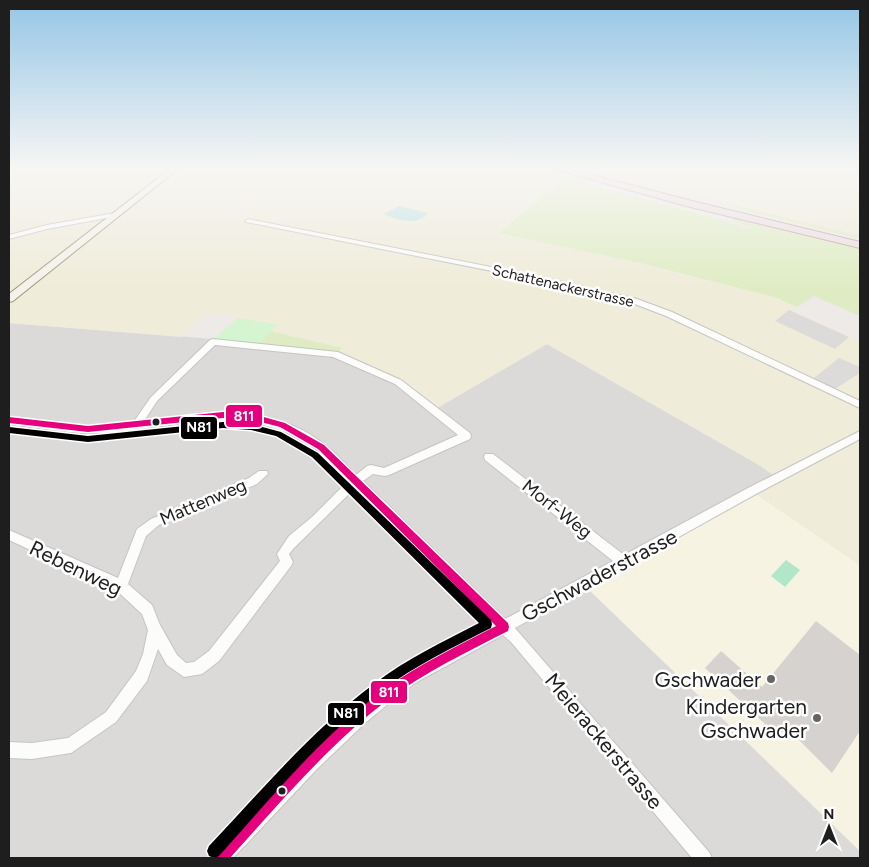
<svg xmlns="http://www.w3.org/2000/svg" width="869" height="867" font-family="Figtree,sans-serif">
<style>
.residential{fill:#dcdad9}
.education{fill:#f7f3e2}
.farmland{fill:#efecd9}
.grass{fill:#dfecc3}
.park{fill:#d5f4d0}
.pitch{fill:#afe7c8}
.parking{fill:#dddbda}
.water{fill:#b8e0e3}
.building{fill:#d5d2d0}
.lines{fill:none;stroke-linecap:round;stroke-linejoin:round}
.street-casing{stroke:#c5c4c3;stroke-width:2}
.secondary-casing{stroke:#98967e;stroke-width:2}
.highway-casing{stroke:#c59bad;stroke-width:2}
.street{fill:#fcfcfb;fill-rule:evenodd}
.secondary{fill:#f4f2ea;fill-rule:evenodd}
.highway{fill:#ebdee2;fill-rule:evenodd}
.bus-1-casing{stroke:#fff;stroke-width:3}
.bus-2-casing{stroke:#fff;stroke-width:3}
.bus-1{fill:#e5007d;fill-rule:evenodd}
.bus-2{fill:#000;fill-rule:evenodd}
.bus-dot{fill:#1e1e1e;stroke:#fff;stroke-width:2}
.poi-dot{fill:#666564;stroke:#fff;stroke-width:2}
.labels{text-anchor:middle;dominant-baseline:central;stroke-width:5;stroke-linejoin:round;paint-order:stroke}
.far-street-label{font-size:15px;fill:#1e1e1e;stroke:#fff}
.street-label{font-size:18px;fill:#1e1e1e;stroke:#fff}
.near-street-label{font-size:21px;fill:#1e1e1e;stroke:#fff}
.near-poi-label{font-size:21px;fill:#1e1e1e;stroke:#fff;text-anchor:end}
.line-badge{stroke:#fff;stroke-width:2}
.badge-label{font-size:14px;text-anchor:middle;font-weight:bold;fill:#fff}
</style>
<rect width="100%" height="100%" fill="#edeae7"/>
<polygon class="residential" points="9,323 214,339 257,346 326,352 383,373 432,411 547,344 759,465 777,478 860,565 752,491 583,584 860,851 860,858 9,858"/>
<polygon class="education" points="752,491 860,565 860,851 583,584"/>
<g class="farmland">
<polygon points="9,168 538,168 566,177 500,233 641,263 775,297 797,307 790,311 860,342 860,565 752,491 777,478 759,465 547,344 432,411 383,373 335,354 342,347 270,331 276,325 207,312 181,337 9,323"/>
<polygon points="583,168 860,168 860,236 768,215 735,204 669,191"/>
</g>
<g class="grass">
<polygon points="566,177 749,228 753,228 735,222 732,217 860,248 860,316 814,296 797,307 775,297 641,263 499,233"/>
<polygon points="734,205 860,236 860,239 731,207"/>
<polygon points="270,331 342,348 335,354 257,346"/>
</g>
<polygon class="park" points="238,318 277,325 257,346 214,339"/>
<polygon class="pitch" points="786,560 800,570 785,587 771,576"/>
<g class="parking">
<polygon points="789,310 849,337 835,349 775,321"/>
<polygon points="839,358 860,367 860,373 830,392 809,382"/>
</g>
<path class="water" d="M399 206 428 213C418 226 397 220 384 214Z"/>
<polygon class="building" points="816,621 860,655 860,731 832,773 786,727 779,737 705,668 721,651 762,687"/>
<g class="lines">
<defs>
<g id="street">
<polygon points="115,213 118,215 117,216 47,229 9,239 9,235 47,225"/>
<polygon points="248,219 532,275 637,299 672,312 860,401 860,408 666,316 632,303 532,279 246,222 245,221"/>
<path d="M213 339 338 352 401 380 470 433 471 436 470 439 389 475 385 476 373 474 363 481 505 619 613 561 485 460 484 457 485 454H493L624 555 748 488 860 431V439L756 494 515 628 709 852 712 858H692L511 642 503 635 415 683 389 703 364 724 317 769 233 858H212L215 852 305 757 353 713 378 692 405 673 493 626 355 488 294 548 289 554 293 562 291 566 219 661 202 674 184 677 167 665 158 649 147 681 116 722 71 753 32 759 9 758V742L32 743 68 738 106 712 136 671 143 654 148 630 142 614 116 590 9 540V530L118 578 137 529 151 519 249 478 259 471H267L268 474 257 484 159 525 146 536 128 584 152 605 160 625 177 655 186 663 194 662 209 651 280 561 277 554 289 536 312 517 348 481C338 470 328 457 316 449 249 401 177 428 103 433 71 434 40 429 9 423V417L80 426 133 423 151 397 210 340ZM215 345 333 357 395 384 458 435 384 468 371 465 367 466 356 475C346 465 336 454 325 445 275 403 204 413 144 421L157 401Z"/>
</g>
<polygon id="secondary" points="171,168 179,168 13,301 9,302 9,294"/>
<polygon id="highway" points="551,168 566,168 692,201 860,242 860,248 686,206"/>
</defs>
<use href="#street" class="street-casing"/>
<use href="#secondary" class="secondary-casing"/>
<use href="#highway" class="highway-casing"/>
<use href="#street" class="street"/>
<use href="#secondary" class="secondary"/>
<use href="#highway" class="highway"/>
<defs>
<path id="bus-1" d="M223 412 253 414 285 423 324 445 508 623 509 627 508 631C467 652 425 672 389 699 329 744 280 803 230 858H214L216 853C269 797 319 735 383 690 418 665 457 646 496 626L318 449 280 427 253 420 223 418 88 432 9 423V417L88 426Z"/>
<path id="bus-2" d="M223 422 251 424 281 432 318 453 491 620 492 624 491 628C454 647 415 665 382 691 320 738 270 799 219 856L214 858 209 856 207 851 209 846C262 790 312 730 374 684 406 659 443 642 479 623L312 457 276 436 251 430 223 428 88 442 9 433V427L88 436Z"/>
</defs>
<use href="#bus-1" class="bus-1-casing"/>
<use href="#bus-2" class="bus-2-casing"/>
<use href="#bus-1" class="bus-1"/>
<use href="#bus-2" class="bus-2"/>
</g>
<linearGradient id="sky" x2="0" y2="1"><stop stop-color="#95c6e6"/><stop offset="0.58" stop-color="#f7f6f4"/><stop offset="1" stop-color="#f7f6f4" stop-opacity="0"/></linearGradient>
<rect width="869" height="290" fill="url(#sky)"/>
<g class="bus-dot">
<circle cx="156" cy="422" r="4.5"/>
<circle cx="282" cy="791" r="4.5"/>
</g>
<g class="poi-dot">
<circle cx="771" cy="679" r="5"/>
<circle cx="817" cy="718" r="5"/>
</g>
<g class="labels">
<g class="far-street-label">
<text transform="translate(563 286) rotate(13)">Schattenackerstrasse</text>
</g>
<g class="street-label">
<text transform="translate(203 502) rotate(-23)">Mattenweg</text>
<text transform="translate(557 509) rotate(38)">Morf-Weg</text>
</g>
<g class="near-street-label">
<text transform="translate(76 568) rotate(26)">Rebenweg</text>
<text transform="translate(599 575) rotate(-28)">Gschwaderstrasse</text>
<text transform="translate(604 741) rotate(50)">Meierackerstrasse</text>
</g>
<g class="near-poi-label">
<text x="761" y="679">Gschwader</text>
<text x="807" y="706">Kindergarten<tspan x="807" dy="24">Gschwader</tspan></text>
</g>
</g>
<g class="line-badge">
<rect x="225" y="404" width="38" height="24" rx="5" fill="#e5007d"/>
<rect x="180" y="416" width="38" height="24" rx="5" fill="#000"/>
<rect x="370" y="680" width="38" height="24" rx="5" fill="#e5007d"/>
<rect x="327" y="702" width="38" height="24" rx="5" fill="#000"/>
</g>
<g class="badge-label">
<text x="244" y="421">811</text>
<text x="199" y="432">N81</text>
<text x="389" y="697">811</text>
<text x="346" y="718">N81</text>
</g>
<rect width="869" height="867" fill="none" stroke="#1e1e1e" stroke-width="20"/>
<g transform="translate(829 827)" stroke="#ffffff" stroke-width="4" paint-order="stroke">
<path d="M0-4L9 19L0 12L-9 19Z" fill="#1e1e1e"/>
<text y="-8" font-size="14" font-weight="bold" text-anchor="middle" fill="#1e1e1e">N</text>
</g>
</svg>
